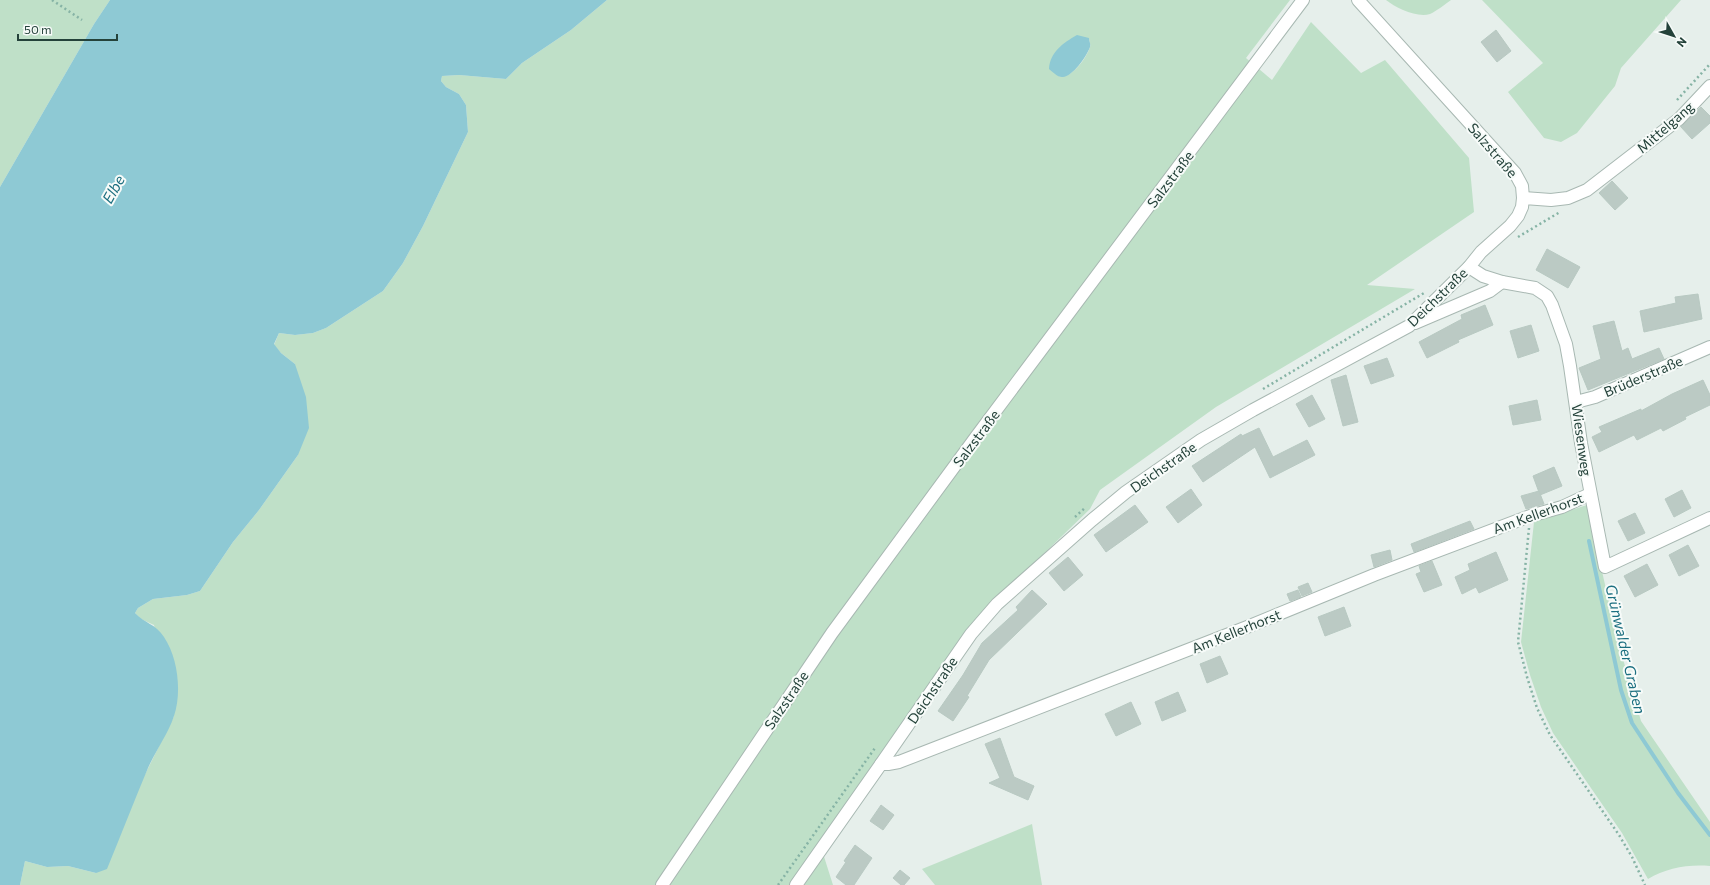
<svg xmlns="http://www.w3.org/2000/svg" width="1710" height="885" font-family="Commissioner,sans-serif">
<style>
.green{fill:#bfe0c8;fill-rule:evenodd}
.water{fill:#8ec9d4}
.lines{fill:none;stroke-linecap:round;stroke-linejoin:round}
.stream{stroke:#8ec9d4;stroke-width:4}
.building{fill:#bbcac4;stroke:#b8c9c2}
.minor-casing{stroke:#a8b8b2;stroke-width:14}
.path{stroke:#86b3a5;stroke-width:2.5;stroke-dasharray:2 3;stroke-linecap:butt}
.minor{stroke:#fff;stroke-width:12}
.labels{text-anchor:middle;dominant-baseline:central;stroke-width:4;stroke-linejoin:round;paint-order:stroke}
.street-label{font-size:14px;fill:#24423a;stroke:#f7fbf9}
.water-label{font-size:15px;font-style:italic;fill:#1c6f80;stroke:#f7fbf9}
</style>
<rect width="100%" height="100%" fill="#e6efeb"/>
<g class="green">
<polygon points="0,0 110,0 94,24 0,187"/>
<path d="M607 0H1290L1246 58 1272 80 1311 22 1361 73 1385 60 1469 158 1474 212 1367 285 1415 289 1216 407 1100 490 1090 509 998 598 820 844 833 885H20L25 861 47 867 68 866 96 873 174 716 154 625 141 619 135 613 138 608 153 599 187 595 200 591 233 542 259 510 298 455 295 364 281 353 274 345 279 333 295 335 313 333 326 328 383 291 403 263 423 226 468 132 466 105 459 94 446 87 441 81 442 76 459 75 506 79 522 63 571 30ZM1089 38C1089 41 1091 44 1090 47 1086 59 1071 80 1058 76Z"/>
<path d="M1386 0H1451C1445 4 1437 11 1430 14 1417 18 1396 8 1386 0Z"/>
<polygon points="1482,0 1681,0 1621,68 1615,86 1577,133 1561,142 1544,138 1508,92 1543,63"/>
<path d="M1587 505 1618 642 1641 721 1710 822V866C1689 864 1666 868 1648 879L1622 833 1553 733 1541 707 1530 675 1521 642 1534 522Z"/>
<polygon points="1032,824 1042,885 935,885 922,869"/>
</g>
<g class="water">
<path d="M110 0H607L571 30 522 63 506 79 459 75 442 76 441 81 446 87 459 94 466 105 468 132 423 226 403 263 383 291 326 328 313 333 295 335 279 333 274 344 281 353 295 364 306 397 309 428 298 455 259 510 233 542 200 591 187 595 153 599 138 608 135 613C144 623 156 624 164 637 178 658 182 692 174 716 168 734 156 750 148 768 134 801 121 835 107 869L96 873 68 866 47 867 25 861 20 885H0V187L94 24Z"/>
<path d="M1077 35 1089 38C1089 41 1091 44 1090 47 1087 56 1072 77 1063 77 1058 78 1053 72 1049 69 1050 52 1063 43 1077 35Z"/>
</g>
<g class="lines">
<polyline class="stream" points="1589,541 1621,690 1632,723 1678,793 1710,835"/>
</g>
<g class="building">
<polygon points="1496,30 1511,51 1497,62 1481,42"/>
<polygon points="1701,107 1710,116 1710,123 1692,139 1681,127"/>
<polygon points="1612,181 1628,198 1615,210 1599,193"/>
<polygon points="1547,249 1580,267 1568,288 1536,270"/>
<polygon points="1698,294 1702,319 1644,332 1640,311 1676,303 1675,297"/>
<polygon points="1485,305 1493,325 1458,340 1459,342 1427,358 1419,342 1462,319 1461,315"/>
<polygon points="1614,321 1622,351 1628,348 1632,359 1659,348 1664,359 1588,390 1579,368 1601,359 1593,326"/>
<polygon points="1531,325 1539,351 1518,358 1510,331"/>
<polygon points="1387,358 1394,376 1371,384 1364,366"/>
<polygon points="1346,375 1358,422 1343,426 1331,380"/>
<polygon points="1703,380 1710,395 1710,405 1685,417 1686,419 1663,431 1661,428 1637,440 1634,435 1599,452 1592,437 1602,432 1599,427 1641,409 1641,411 1672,394"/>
<polygon points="1312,395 1325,419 1309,427 1296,404"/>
<polygon points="1537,400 1541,420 1513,425 1509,406"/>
<polygon points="1259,428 1273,457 1307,440 1315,455 1270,478 1255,447 1203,482 1192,466 1241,434 1242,436"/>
<polygon points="1554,467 1562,486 1540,495 1533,476"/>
<polygon points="1191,489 1202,505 1178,523 1166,507"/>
<polygon points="1682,490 1691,508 1674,517 1665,499"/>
<polygon points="1539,491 1544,504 1526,509 1521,496"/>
<polygon points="1135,505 1148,522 1106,552 1094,535"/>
<polygon points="1635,513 1645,533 1628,541 1618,521"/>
<polygon points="1470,521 1474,529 1414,552 1411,544"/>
<polygon points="1688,545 1699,566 1679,576 1669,555"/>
<polygon points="1390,550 1392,560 1374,567 1371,555"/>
<polygon points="1496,552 1508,580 1479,593 1476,587 1462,594 1455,577 1470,570 1468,564"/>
<polygon points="1068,557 1083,575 1064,591 1049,573"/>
<polygon points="1432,561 1442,585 1424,592 1416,574 1421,572 1419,566"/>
<polygon points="1647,564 1658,585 1635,597 1624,576"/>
<polygon points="1308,583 1312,592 1302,596 1298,587"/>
<polygon points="1032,590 1047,604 989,660 967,696 969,697 953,721 938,711 963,675 982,643 1018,610 1016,607"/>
<polygon points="1298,590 1301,597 1290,601 1287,594"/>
<polygon points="1344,607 1351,626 1325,636 1318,617"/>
<polygon points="1220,656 1228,674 1207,683 1200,664"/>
<polygon points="1178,692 1186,711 1162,721 1155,702"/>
<polygon points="1131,702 1141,724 1116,736 1105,714"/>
<polygon points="1000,738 1014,777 1034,786 1028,800 989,783 1000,778 985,744"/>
<polygon points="881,805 894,815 883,830 870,821"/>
<polygon points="855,845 872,858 854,885 846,885 836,877 846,862 844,861"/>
<polygon points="900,870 910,878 904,885 901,885 893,878"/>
</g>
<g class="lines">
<defs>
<g id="minor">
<polyline points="1358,0 1515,173 1522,186 1523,198"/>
<polyline points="1469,267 1483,276 1502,282 1535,288 1547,296 1552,305 1566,344 1570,366 1581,443 1605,567 1710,518"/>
<polyline points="1415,323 1490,291 1502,282"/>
<polyline points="1576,402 1595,397 1710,347"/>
<polyline points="881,764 888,764 899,762 1247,627 1374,575 1530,516 1562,507 1590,494"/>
<polyline points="662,885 832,633 976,437 1303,0"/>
<polyline points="796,885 881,764 971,634 997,604 1092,520 1126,492 1201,440 1253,410 1409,326 1469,267 1481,252 1510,226 1518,216 1522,207 1523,198 1551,200 1568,198 1587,190 1679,119 1710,86"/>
</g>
</defs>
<use href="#minor" class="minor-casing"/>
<g class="path">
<polyline points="52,0 82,20"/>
<polyline points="1677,100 1710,64"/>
<polyline points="1518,237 1560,212"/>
<polyline points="1263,389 1424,293"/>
<polyline points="1075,517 1086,507"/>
<polyline points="1529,528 1518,642 1527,677 1537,708 1550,735 1619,835 1632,857 1645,885"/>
<polyline points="778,885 875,748"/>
</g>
<use href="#minor" class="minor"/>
</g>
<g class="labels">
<g class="street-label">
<text transform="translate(1665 127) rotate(-41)">Mittelgang</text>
<text transform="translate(1493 150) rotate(49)">Salzstraße</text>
<text transform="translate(1170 179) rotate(-53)">Salzstraße</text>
<text transform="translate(1437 297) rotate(-44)">Deichstraße</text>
<text transform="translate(1643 376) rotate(-23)">Brüderstraße</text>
<text transform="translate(976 438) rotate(-53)">Salzstraße</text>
<text transform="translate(1582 440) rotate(82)">Wiesenweg</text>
<text transform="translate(1163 467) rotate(-35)">Deichstraße</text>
<text transform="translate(1538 513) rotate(-20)">Am Kellerhorst</text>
<text transform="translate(1236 631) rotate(-22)">Am Kellerhorst</text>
<text transform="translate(932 690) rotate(-56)">Deichstraße</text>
<text transform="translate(786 700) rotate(-56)">Salzstraße</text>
</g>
<g class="water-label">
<text transform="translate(113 189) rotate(-61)">Elbe</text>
<text transform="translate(1626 649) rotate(77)">Grünwalder Graben</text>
</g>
</g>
<g transform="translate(1674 36) rotate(129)" stroke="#f7fbf9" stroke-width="3" paint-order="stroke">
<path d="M0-3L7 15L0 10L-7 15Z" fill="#24423a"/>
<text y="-6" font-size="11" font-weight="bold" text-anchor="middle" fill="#24423a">N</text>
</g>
<path d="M18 34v6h99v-6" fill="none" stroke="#24423a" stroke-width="2"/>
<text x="24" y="34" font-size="12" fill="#24423a" stroke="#f7fbf9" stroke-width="3" paint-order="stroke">50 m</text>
</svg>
